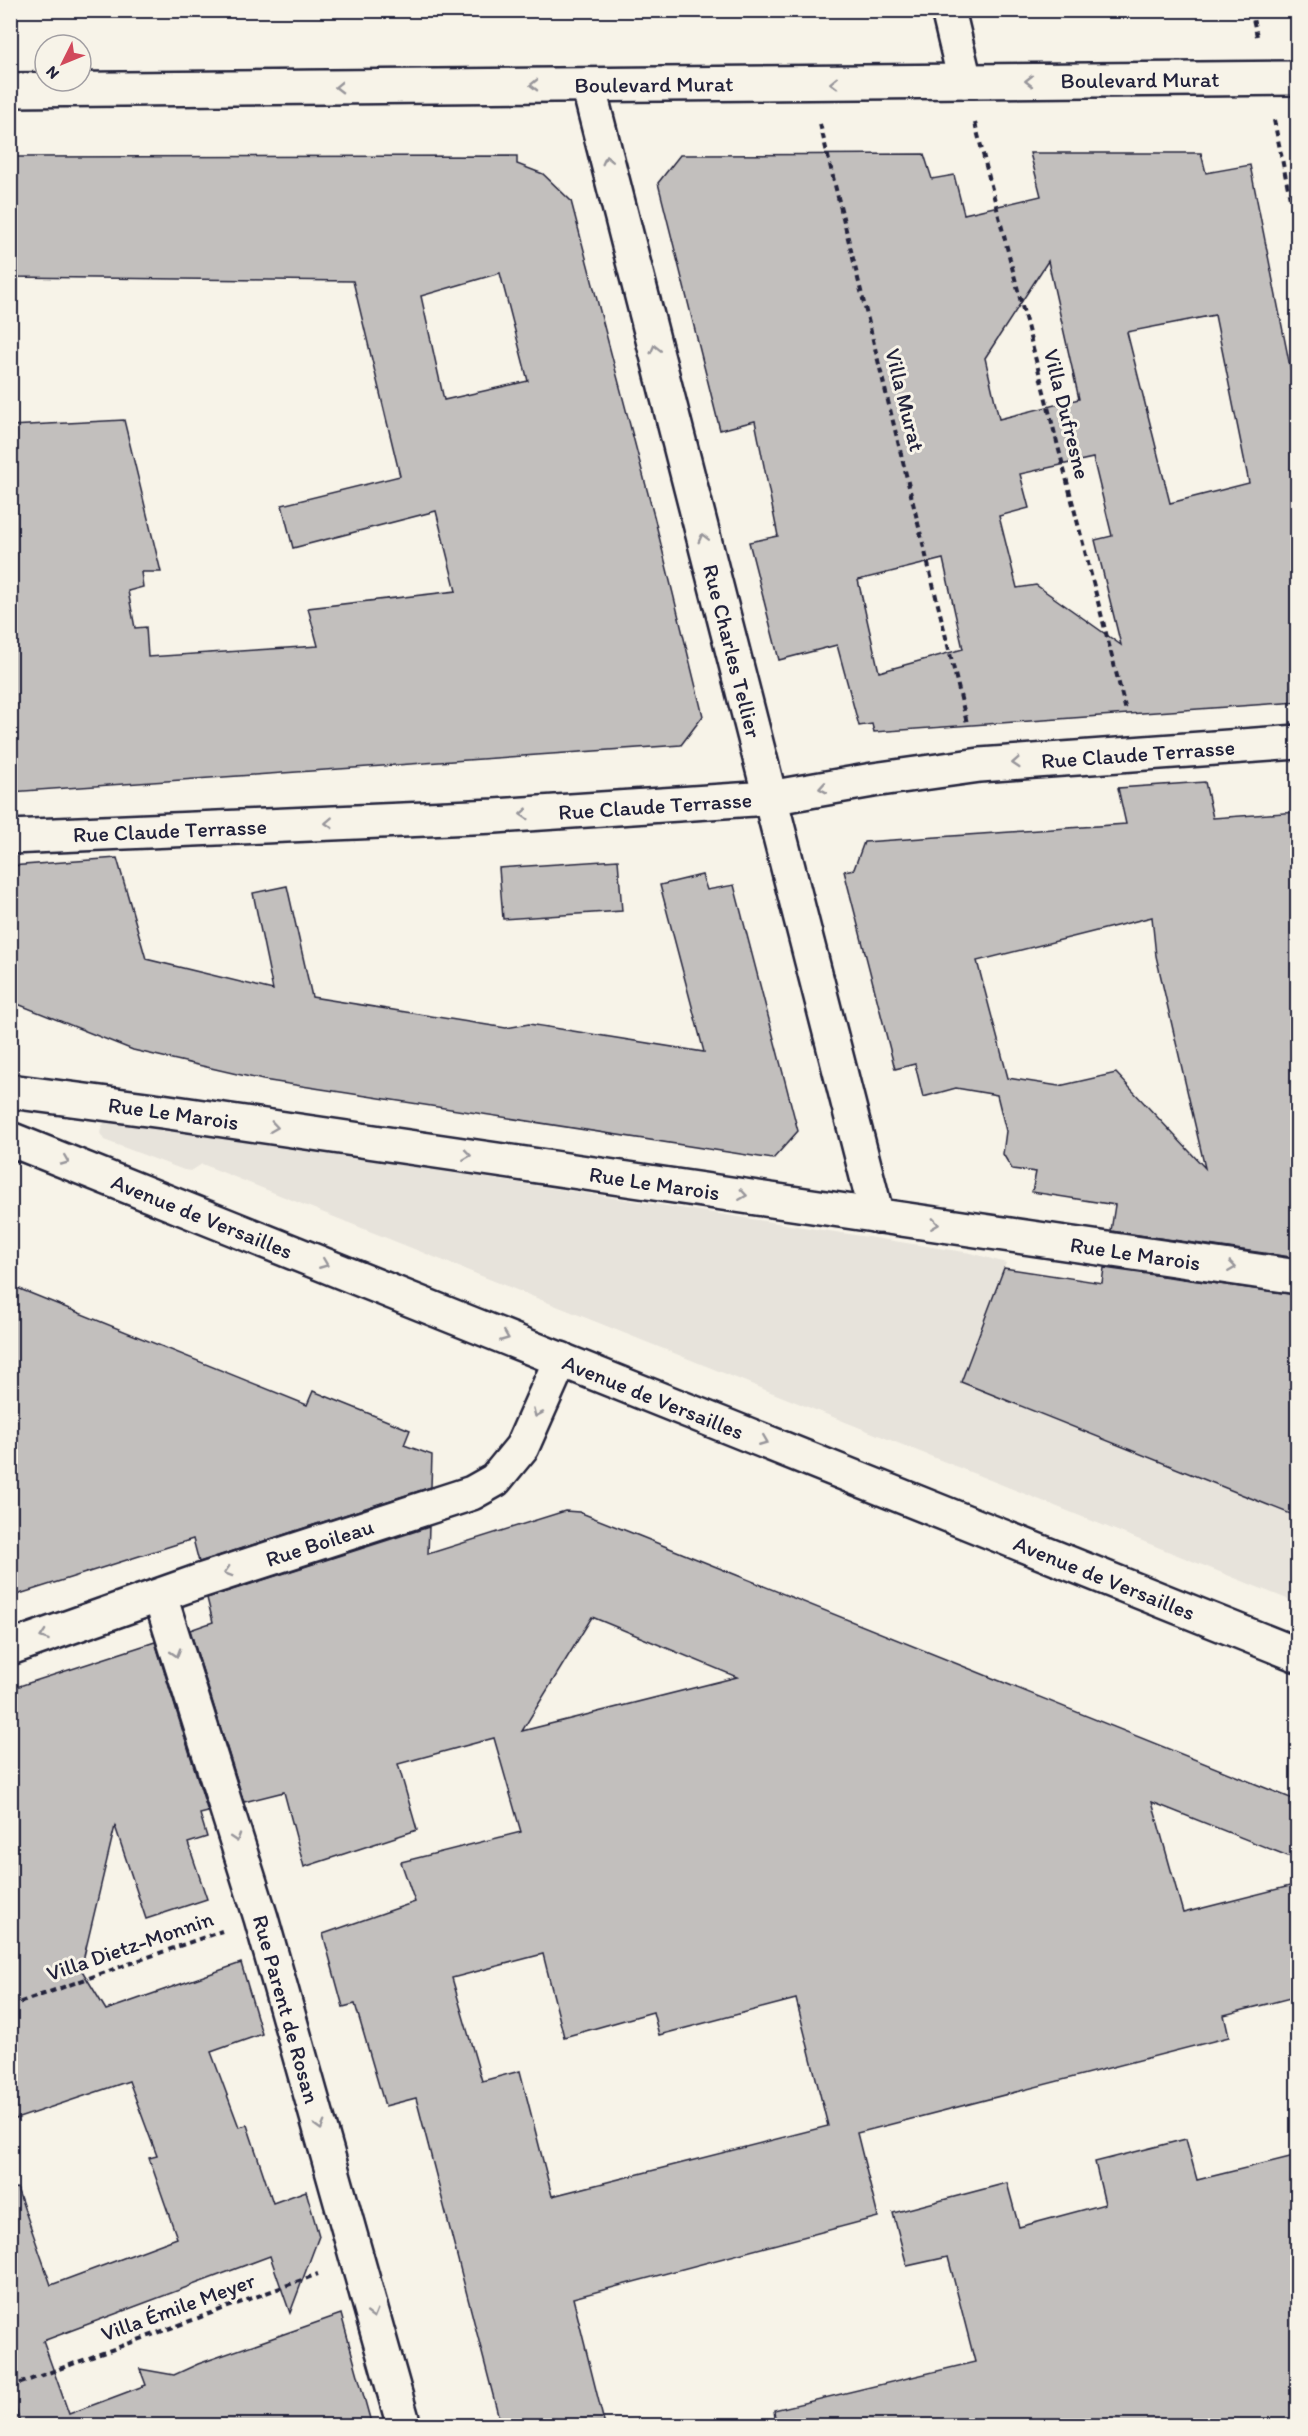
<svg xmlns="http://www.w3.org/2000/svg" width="1308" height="2436" font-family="Itim,sans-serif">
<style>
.built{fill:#e7e3db}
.building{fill:#c2bfbd;stroke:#22223b;stroke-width:1.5;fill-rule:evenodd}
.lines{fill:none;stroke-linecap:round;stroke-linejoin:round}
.minor-casing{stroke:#22223b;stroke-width:38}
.major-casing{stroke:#22223b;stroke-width:38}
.path{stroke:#22223b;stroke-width:4;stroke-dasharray:6 4.5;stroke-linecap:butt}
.minor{stroke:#f7f3e8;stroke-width:33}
.major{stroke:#f7f3e8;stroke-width:33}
.oneway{stroke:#97959a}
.labels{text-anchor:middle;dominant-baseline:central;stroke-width:6;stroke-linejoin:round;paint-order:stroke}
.street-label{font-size:22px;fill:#22223b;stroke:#f7f3e8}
</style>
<rect width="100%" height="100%" fill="#f7f3e8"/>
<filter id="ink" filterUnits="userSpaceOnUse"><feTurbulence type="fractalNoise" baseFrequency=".0167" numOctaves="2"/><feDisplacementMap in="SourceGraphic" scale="12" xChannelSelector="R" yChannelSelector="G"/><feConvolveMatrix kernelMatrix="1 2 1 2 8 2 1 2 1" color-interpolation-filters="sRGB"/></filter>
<g filter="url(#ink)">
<polygon class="built" points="112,1120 971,1253 1006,1263 961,1382 1297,1517 1297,1603 202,1164 191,1171 184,1170 104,1140 100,1133 102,1126 106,1121"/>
<g class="building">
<path d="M1030 153H1201L1206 173 1250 165 1298 407V702L874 732 872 724 859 726 837 645 779 660 749 542 778 536 755 421 720 430 658 183 680 155 924 154 932 179 954 175 964 214 1041 196ZM1048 261 1079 399 999 419 985 358ZM1215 315 1249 483 1170 503 1127 332ZM1093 458 1112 536 1095 540 1121 645 1036 585 1017 588 999 516 1029 508 1020 474ZM943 559 963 649 879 672 858 580Z"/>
<path d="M517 156V164L543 174 571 201 655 520 703 716 681 745 10 792V426L124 420 161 572H141L143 587 128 591 135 628 146 627 148 657 318 646 308 608 456 591 436 511 293 548 282 505 400 476 353 281 10 277V157ZM500 273 528 381 444 400 421 296Z"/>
<path d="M1205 782 1213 818 1298 812V1258L1111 1231 1115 1205 1032 1192 1036 1172 1012 1169 1003 1154 1006 1131 997 1095 956 1088 923 1097 915 1064 895 1069 844 871 854 869 864 842 1126 824 1118 788ZM1152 917 1156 956 1205 1168 1116 1073 1059 1086 1008 1078 977 961Z"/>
<polygon points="117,858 146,959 273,990 253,893 287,886 312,997 506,1028 529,1024 704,1052 660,885 702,875 707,890 734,885 798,1131 773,1159 263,1080 133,1050 10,1001 10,866"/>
<polygon points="618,860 622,911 503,919 499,868"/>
<polygon points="1004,1268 1102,1283 1104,1268 1298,1295 1298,1517 961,1382"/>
<polygon points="10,1285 307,1405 313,1391 410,1430 404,1445 432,1455 431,1487 199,1562 193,1539 10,1597"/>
<path d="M565 1511 579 1512 642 1537 1298 1801V1860L1152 1802 1183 1913 1298 1884V1996L1224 2015 1229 2037 857 2133 878 2217 573 2298 605 2426H501L416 2098 385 2106 355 2004 343 2007 323 1934 415 1902 401 1862 521 1832 494 1738 398 1764 417 1830 304 1867 284 1792 244 1802 190 1630 213 1622 207 1598 429 1527 428 1554ZM592 1617 737 1677 522 1731ZM543 1954 564 2037 653 2012 659 2035 796 1999 828 2126 552 2196 520 2071 482 2081 452 1978Z"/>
<polygon points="155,1642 208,1812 200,1814 207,1837 188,1843 207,1899 146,1919 115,1826 81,1969 106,2010 241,1963 262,2034 211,2052 239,2127 247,2125 273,2203 306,2191 319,2236 290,2313 270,2256 43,2341 69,2414 146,2385 140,2369 174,2375 198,2364 341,2314 372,2426 21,2426 10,2389 10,2189 17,2188 51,2285 177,2238 149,2158 157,2156 129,2081 10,2121 10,1689"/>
<polygon points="1186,2139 1197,2180 1298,2155 1298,2426 776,2426 774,2410 975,2362 948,2257 907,2266 893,2213 1007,2183 1019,2227 1105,2204 1095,2162"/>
</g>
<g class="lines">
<defs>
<g id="minor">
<polyline points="948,10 965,81"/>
<path id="s1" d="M588 85 877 1216"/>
<path id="s2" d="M10 90 1298 78"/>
<path id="s3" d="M10 837 495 816 769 798 873 780 980 765 1298 742"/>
<path id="s4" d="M10 1091 162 1111 1298 1277"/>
<path id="s5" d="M160 1596 261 1918 404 2426"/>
<path id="s6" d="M10 1648 197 1582 472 1493 495 1480 522 1447 561 1359"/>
</g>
<g id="major">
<path id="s7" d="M10 1139 1298 1655"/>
</g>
</defs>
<use href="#minor" class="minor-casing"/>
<use href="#major" class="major-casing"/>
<g class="path">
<polyline points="1251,10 1257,36"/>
<polyline points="1274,120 1298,237"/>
<polyline points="975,123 1126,711"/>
<polyline points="820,124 967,723"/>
<polyline points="10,2006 222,1931"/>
<polyline points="10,2387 318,2274"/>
</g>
<use href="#minor" class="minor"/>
<use href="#major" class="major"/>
</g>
<defs><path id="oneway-chevron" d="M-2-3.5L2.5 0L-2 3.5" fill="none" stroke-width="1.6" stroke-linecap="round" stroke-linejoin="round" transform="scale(1.5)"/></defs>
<g class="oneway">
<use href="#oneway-chevron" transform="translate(1029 81) rotate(180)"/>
<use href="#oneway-chevron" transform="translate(834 83) rotate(179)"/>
<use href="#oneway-chevron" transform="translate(534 85) rotate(179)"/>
<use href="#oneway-chevron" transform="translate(339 87) rotate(179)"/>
<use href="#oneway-chevron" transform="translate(607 160) rotate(-104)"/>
<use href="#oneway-chevron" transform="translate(655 349) rotate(-104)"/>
<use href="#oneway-chevron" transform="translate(703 538) rotate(-104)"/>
<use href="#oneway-chevron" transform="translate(1016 763) rotate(176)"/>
<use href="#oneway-chevron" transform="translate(823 788) rotate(170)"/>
<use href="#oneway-chevron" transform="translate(524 814) rotate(176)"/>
<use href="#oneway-chevron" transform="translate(329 823) rotate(177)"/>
<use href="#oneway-chevron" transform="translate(274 1127) rotate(8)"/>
<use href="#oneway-chevron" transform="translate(467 1155) rotate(8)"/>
<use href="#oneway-chevron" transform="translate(65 1161) rotate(22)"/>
<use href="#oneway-chevron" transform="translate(743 1195) rotate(8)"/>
<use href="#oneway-chevron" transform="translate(935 1224) rotate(8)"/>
<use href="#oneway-chevron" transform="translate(324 1264) rotate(22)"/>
<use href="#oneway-chevron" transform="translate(1232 1267) rotate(8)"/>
<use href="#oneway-chevron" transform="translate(505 1337) rotate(22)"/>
<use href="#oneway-chevron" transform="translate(537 1413) rotate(114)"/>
<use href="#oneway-chevron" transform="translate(764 1441) rotate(22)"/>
<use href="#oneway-chevron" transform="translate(228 1572) rotate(162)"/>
<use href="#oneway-chevron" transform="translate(44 1636) rotate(161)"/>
<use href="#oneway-chevron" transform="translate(176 1653) rotate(73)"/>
<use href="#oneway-chevron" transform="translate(236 1838) rotate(72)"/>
<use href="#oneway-chevron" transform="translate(320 2126) rotate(74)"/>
<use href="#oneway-chevron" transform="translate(373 2314) rotate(74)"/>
</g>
</g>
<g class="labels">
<g class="street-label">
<text stroke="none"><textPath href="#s2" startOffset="1130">Boulevard Murat</textPath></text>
<text stroke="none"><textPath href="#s2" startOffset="644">Boulevard Murat</textPath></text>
<text transform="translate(905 400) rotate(76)">Villa Murat</text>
<text transform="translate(1067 414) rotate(76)">Villa Dufresne</text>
<text stroke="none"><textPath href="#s1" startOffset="584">Rue Charles Tellier</textPath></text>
<text stroke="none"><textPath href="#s3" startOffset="1132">Rue Claude Terrasse</textPath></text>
<text stroke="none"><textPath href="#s3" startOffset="646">Rue Claude Terrasse</textPath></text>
<text stroke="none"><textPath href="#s3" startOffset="160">Rue Claude Terrasse</textPath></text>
<text stroke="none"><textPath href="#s4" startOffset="165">Rue Le Marois</textPath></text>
<text stroke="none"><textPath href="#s4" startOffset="651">Rue Le Marois</textPath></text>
<text stroke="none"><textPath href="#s7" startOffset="207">Avenue de Versailles</textPath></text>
<text stroke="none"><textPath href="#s4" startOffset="1137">Rue Le Marois</textPath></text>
<text stroke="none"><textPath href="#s7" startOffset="693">Avenue de Versailles</textPath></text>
<text stroke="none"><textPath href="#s6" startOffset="327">Rue Boileau</textPath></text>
<text stroke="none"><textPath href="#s7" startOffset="1179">Avenue de Versailles</textPath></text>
<text transform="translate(130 1946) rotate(-19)">Villa Dietz-Monnin</text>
<text stroke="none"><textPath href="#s5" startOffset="432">Rue Parent de Rosan</textPath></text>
<text transform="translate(178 2307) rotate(-20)">Villa Émile Meyer</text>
</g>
</g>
<rect width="1308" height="2436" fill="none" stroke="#f7f3e8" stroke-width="36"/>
<rect x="18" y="18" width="1272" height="2400" fill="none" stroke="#22223b" stroke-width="2" filter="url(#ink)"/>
<g transform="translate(63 63) rotate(227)"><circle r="28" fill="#f7f3e8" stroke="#a29fa3" stroke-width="1.5"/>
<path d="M0-4.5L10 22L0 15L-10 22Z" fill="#d1495b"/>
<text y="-9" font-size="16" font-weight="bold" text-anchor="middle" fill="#22223b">N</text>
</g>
</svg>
